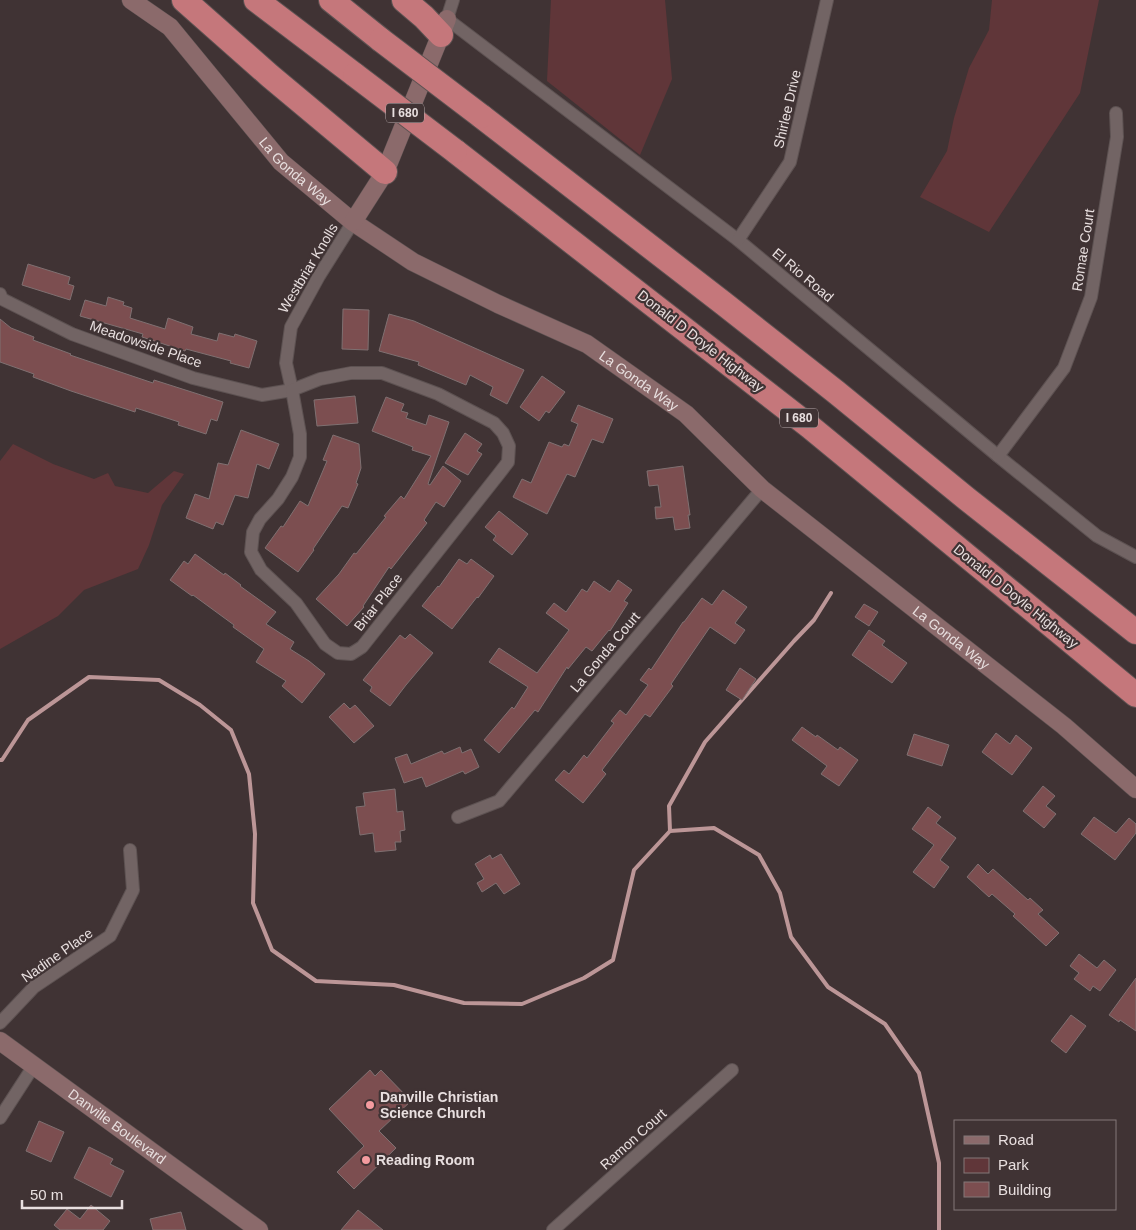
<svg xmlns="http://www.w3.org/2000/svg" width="1136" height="1230" font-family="Helvetica,sans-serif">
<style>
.green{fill:#603639}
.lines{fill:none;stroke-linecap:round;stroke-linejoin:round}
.stream{stroke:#bc9697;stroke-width:4}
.building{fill:#7c4e50;stroke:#7f7071}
.street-casing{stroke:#5d5252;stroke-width:14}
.secondary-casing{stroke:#5d5252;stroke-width:19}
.highway-casing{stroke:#5d5252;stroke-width:26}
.street{stroke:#726464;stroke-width:12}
.secondary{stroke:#8b6a6b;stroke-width:18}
.highway{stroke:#c5777b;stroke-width:24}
.highway-bridge-casing{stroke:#5d5252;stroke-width:26;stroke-linecap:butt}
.highway-bridge{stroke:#c5777b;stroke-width:24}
.poi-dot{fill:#f49b9f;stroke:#403334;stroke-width:2}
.labels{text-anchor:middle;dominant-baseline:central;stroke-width:4.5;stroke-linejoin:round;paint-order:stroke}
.shield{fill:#403334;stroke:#b6abac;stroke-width:1}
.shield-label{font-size:12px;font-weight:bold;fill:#e8dfdf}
.street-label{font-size:14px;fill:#e8dfdf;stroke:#403334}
.poi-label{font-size:14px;font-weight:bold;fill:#e8dfdf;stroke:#403334;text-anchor:start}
</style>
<rect width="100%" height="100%" fill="#403334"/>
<g class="green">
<polygon points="551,0 665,0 672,79 640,155 547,81"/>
<polygon points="992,0 1099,0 1080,93 989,232 920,197 947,151 954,118 969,68 989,30"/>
<polygon points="13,444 53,464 94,479 108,473 115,486 148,493 174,471 184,474 162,505 149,545 138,569 84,590 58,616 0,649 0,461"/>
</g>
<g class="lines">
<g class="stream">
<polyline points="0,760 2,760 28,720 89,677 159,680 200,705 231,730 249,774 255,834 253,903 272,950 316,981 394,985 464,1003 522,1004 584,978 613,960 634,870 670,831 714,828 759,855 780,893 791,937 828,987 885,1024 919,1073 939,1163 939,1230"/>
<polyline points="670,831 669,806 705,742 794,641 814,620 831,593"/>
</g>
</g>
<g class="building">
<polygon points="28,264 70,277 68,284 74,286 70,300 22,285"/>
<polygon points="108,297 124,302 123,305 132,308 130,318 165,329 168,318 193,327 191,334 217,341 219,333 234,337 235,334 257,341 249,368 230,363 231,361 186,349 185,351 142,337 143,334 80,316 85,300 106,306"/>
<polygon points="343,309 369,310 368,350 342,349"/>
<polygon points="389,314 414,321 524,370 507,404 490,395 493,387 470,375 466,385 418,365 419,362 379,351"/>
<polygon points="0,319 11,328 34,337 33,340 71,354 70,355 153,383 154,380 223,402 217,421 211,419 206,434 178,425 179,422 136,408 135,412 71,391 33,377 34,374 0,362"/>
<polygon points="542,376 565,392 549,413 546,411 539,421 520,407"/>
<polygon points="355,396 358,423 317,426 314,400"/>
<polygon points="386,397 404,404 401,411 408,413 406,418 426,425 429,415 449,422 428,484 430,485 443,466 461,481 444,507 436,502 424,520 427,523 391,569 389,567 363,606 364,607 347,626 316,599 339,574 354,553 356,554 386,517 384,516 401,496 404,499 431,456 412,450 413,447 372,431"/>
<polygon points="578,405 613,419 603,443 592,439 575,477 567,474 547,514 513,497 522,479 531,483 549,442 562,447 564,444 569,446 578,424 571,421"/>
<polygon points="241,430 279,444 269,469 257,464 248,498 235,495 223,525 216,522 213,529 186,518 195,494 209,499 218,463 228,465"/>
<polygon points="465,433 482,444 477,451 482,454 468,475 445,463"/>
<polygon points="333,435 359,444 361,468 356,483 358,484 348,508 342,506 313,549 314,550 298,572 265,548 281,526 283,527 300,501 308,506 327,461 323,460"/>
<polygon points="683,466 690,515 688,515 690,528 675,530 673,517 656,519 655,507 661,507 658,485 649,486 647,471"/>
<polygon points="499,511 528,534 512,555 493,540 496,536 485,527"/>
<polygon points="195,554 224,575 225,573 241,585 240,586 276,612 266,624 294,642 290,649 309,661 325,674 302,703 282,686 286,681 256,662 264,649 233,627 234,625 193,595 192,596 170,580 184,561 188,564"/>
<polygon points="459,559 467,564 471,559 494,576 478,598 477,597 452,629 422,606 438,586 439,587"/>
<polygon points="618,580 632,590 624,601 628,603 610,631 609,630 592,651 586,647 568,669 567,667 538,712 535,710 499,753 484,740 512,707 514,709 528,687 489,662 499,648 537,673 569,630 546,613 554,603 566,612 582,589 587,592 594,581 610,592"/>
<polygon points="723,590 747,607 735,623 745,630 735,644 710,627 671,684 673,686 650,717 645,714 602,770 606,774 583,803 555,780 564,770 569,774 584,755 587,758 614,723 611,721 620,710 626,715 648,685 640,680 649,668 651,670 683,622 684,622 702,598 712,605"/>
<polygon points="864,604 878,612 869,626 855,617"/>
<polygon points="869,630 885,641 882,645 907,663 892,683 852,655"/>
<polygon points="410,634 433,653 406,685 390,706 370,691 372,687 363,680 400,635 405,639"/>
<polygon points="740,668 756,679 742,700 726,690"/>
<polygon points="344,703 350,709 355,705 374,726 354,743 329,717"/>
<polygon points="802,727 816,737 817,735 838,750 840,747 858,760 839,786 821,774 827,766 792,740"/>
<polygon points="996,733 1010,744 1016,735 1032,748 1012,775 982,752"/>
<polygon points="914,734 949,745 942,766 907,755"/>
<polygon points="460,747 462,753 471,749 479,767 465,774 463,771 426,787 422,777 404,783 395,758 407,754 411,764 442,751 444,754"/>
<polygon points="1043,786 1055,796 1046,806 1056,814 1044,828 1023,811"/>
<polygon points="395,789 397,812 403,811 405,830 400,831 401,842 395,842 396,850 375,852 373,833 360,835 356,807 365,806 363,793"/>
<polygon points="928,807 941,817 936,823 956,838 940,860 949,867 934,888 913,872 934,845 912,829"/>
<polygon points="1094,817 1116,833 1129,818 1136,824 1136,833 1115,860 1081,834"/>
<polygon points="501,854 520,884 504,894 496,883 482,892 477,883 484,879 475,864 490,855 492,859"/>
<polygon points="978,864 988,874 993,869 1028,900 1030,898 1043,910 1038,914 1059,933 1046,946 1013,916 1015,914 992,894 989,897 967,877"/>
<polygon points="1079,954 1097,968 1104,960 1116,970 1100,991 1093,986 1090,991 1074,979 1079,973 1070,966"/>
<polygon points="1136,978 1136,1031 1120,1020 1119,1022 1109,1015"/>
<polygon points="1071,1015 1086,1026 1066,1053 1051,1041"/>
<polygon points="370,1070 375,1076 381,1070 411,1101 379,1131 396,1148 354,1189 337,1172 364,1146 329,1109"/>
<polygon points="39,1121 64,1132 51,1162 26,1151"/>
<polygon points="89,1147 113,1159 110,1164 124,1171 111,1197 74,1178"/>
<polygon points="91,1205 110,1221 103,1230 60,1230 54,1225 67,1209 80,1219"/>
<polygon points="358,1210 383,1230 341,1230"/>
<polygon points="181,1212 186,1230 153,1230 150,1219"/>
</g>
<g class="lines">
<defs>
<g id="street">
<polyline points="453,0 447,19 738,240 998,456 1097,536 1136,557"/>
<polyline points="738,240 790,162 827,0"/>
<polyline points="0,294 2,299 72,334 193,378 262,395 292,390 286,363 291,327 319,276 353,222"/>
<polygon points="351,373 382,373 438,394 494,423 503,433 509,446 508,462 498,475 362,647 351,654 338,653 325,644 296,603 261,570 251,552 253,532 260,519 278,499 292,477 300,457 300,434 292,390 320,379"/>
<polyline points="998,456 1064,368 1091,297 1117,137 1116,113"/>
<polyline points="458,817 499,801 762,489"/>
<polyline points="0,1023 34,987 110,936 133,890 130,850"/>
<polyline points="0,1118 33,1067"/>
<polyline points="553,1230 732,1070"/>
</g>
<g id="secondary">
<path id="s1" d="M131 0 170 27 281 162 353 222 413 262 498 304 587 344 686 414 762 489 1064 726 1136 789"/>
<polyline points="353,222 385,172 447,19"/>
<path id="s2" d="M0 1041 259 1230"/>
</g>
<g id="highway">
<polyline points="184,0 270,76 385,172"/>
<polyline points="256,0 355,75"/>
<polyline points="331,0 381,40"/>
<polyline points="404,0 424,17 441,35"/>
<polyline points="481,116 723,303 836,392 967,499 1136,632"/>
<polyline points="455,151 809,426 1136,695"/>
</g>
</defs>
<use href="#street" class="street-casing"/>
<use href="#secondary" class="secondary-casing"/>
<use href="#highway" class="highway-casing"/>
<use href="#street" class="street"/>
<use href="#secondary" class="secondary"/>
<use href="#highway" class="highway"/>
<defs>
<g id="highway-bridge">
<polyline points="381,40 481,116"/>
<polyline points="355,75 455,151"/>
</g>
</defs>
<use href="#highway-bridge" class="highway-bridge-casing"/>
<use href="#highway-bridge" class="highway-bridge"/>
</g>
<g class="poi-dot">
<circle cx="370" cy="1105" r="5"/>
<circle cx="366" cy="1160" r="5"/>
</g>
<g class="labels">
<g class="shield">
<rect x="386" y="103.5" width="38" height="19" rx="4"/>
<rect x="780" y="408.5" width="38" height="19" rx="4"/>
</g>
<g class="shield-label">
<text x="405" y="113">I 680</text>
<text x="799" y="418">I 680</text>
</g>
<g class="street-label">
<text transform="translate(787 109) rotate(-77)">Shirlee Drive</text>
<text stroke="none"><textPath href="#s1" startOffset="239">La Gonda Way</textPath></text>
<text transform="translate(1083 250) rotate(-81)">Romae Court</text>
<text transform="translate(308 268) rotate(-59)">Westbriar Knolls</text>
<text transform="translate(803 275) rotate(40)">El Rio Road</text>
<text transform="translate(701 341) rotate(38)">Donald D Doyle Highway</text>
<text transform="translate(146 344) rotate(19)">Meadowside Place</text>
<text stroke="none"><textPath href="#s1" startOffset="644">La Gonda Way</textPath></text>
<text transform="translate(1016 596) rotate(39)">Donald D Doyle Highway</text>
<text transform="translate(378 602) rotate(-52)">Briar Place</text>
<text stroke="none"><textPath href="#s1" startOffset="1049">La Gonda Way</textPath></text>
<text transform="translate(605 652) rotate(-50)">La Gonda Court</text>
<text transform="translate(57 955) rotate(-35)">Nadine Place</text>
<text stroke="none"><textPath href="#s2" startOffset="145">Danville Boulevard</textPath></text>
<text transform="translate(633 1139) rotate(-42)">Ramon Court</text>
</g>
<g class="poi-label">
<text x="380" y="1097">Danville Christian<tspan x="380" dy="16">Science Church</tspan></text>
<text x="376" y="1160">Reading Room</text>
</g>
</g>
<rect x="954" y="1120" width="162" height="90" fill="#403334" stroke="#837878"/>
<rect x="964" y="1136" width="25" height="8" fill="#8b6a6b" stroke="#837878"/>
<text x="998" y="1145" font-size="15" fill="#e8dfdf">Road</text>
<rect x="964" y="1158" width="25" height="15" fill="#603639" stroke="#837878"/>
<text x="998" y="1170" font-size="15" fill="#e8dfdf">Park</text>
<rect x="964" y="1182" width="25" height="15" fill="#7c4e50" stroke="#837878"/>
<text x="998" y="1195" font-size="15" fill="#e8dfdf">Building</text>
<path d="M22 1200v8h100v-8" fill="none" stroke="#e8dfdf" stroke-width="2.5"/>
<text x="30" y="1200" font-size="15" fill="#e8dfdf" stroke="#403334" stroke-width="4" paint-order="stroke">50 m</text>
</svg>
